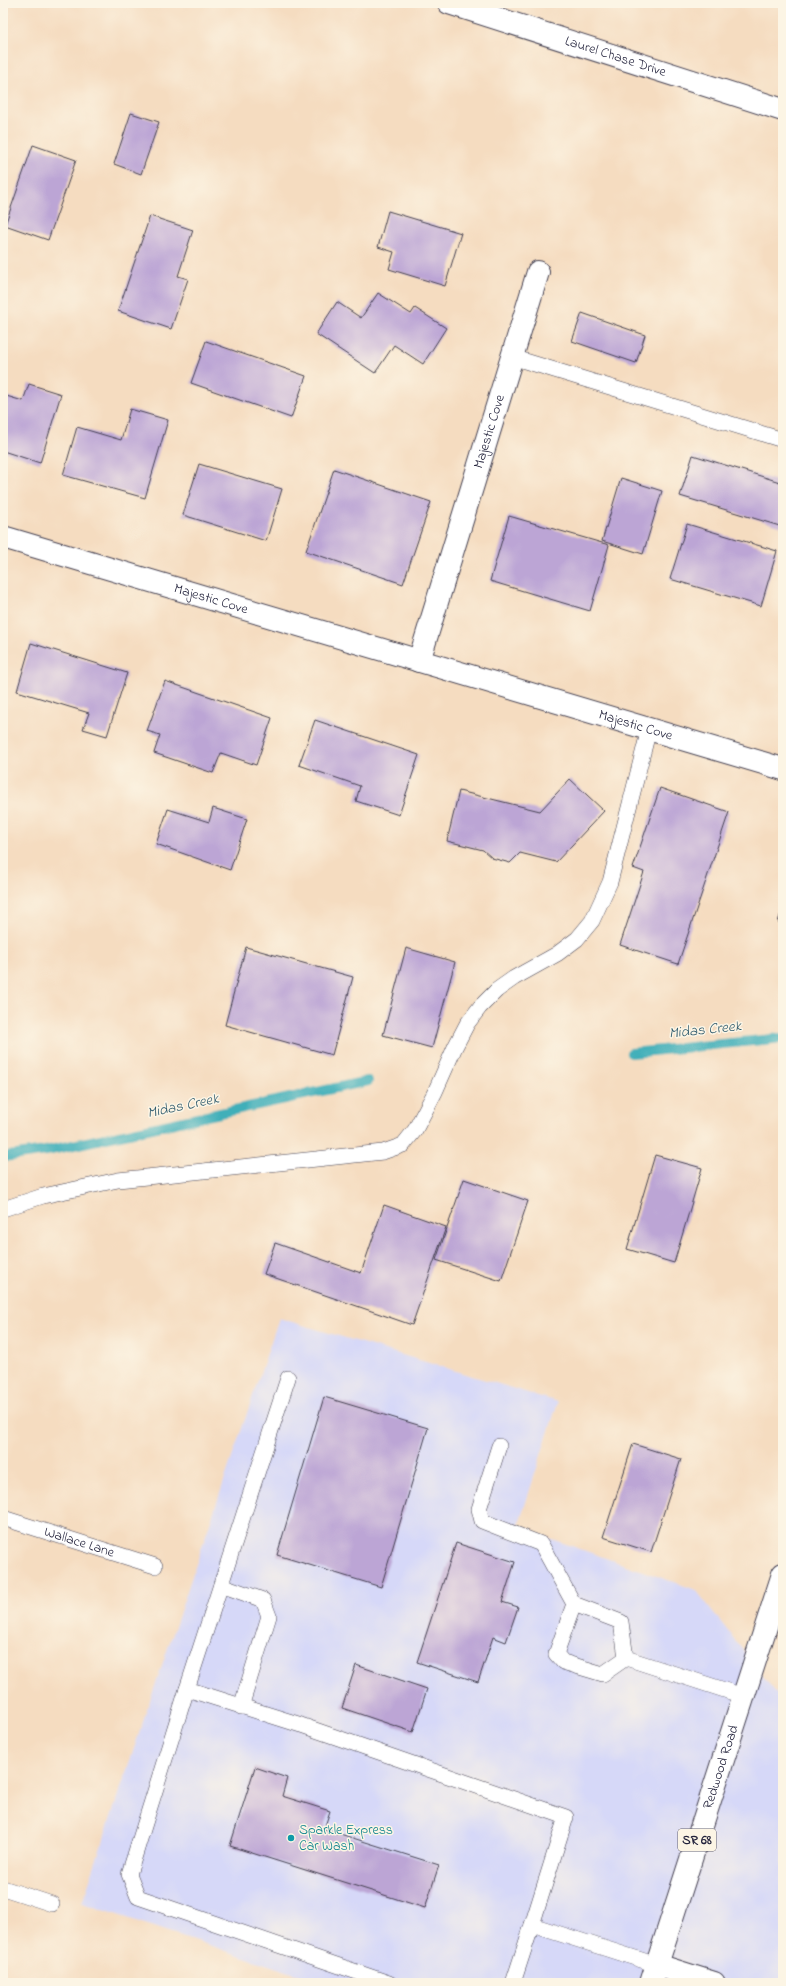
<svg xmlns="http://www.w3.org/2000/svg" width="786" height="1986" font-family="'Indie Flower',sans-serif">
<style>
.built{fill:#d6d8f8}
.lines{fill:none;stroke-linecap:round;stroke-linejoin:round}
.stream{stroke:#3fafb9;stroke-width:10}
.building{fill:#bca5d5}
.lane-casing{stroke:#423e4f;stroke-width:16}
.street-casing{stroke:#423e4f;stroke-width:24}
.primary-casing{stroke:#423e4f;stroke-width:24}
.lane{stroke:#fff;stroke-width:15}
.street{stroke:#fff;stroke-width:22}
.primary{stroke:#fff;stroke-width:22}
.culture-dot{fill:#0f9aa8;stroke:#fcf5e5;stroke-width:1.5}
.labels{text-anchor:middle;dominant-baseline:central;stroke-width:3;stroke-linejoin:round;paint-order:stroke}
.shield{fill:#fcf5e5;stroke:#63616e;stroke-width:1}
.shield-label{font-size:13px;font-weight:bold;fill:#22223b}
.street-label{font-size:14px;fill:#22223b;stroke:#fcf5e5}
.culture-label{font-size:14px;fill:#0d838f;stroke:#fcf5e5;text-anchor:start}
.water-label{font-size:15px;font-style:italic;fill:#2e5a6d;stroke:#fcf5e5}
</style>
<rect width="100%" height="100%" fill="#fcf5e5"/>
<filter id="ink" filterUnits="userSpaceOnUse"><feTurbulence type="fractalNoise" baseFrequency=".025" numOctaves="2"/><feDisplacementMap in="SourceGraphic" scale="8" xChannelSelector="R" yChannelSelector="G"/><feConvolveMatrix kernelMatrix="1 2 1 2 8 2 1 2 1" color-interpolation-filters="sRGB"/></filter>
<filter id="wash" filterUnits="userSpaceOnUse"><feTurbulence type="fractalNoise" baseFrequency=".012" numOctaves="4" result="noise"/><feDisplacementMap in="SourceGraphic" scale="16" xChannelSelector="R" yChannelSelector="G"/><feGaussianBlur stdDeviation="0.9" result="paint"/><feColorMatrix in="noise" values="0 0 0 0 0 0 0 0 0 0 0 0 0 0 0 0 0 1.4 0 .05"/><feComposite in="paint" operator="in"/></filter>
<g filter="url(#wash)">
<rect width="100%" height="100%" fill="#f5dcc0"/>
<polygon class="built" points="279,1318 558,1402 518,1527 696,1590 783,1702 783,1983 323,1983 82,1903"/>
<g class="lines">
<g class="stream">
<polyline points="631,1053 783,1038"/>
<polyline points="3,1157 46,1151 368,1081"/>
</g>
</g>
<g id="blocks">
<g class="building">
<polygon points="131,113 159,122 141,174 114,164"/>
<polygon points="33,145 76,160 48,240 5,225"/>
<polygon points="388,211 461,233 445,286 389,269 394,252 378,247"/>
<polygon points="150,216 193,230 178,276 188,279 171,329 118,311"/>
<polygon points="378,293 411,314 415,308 446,328 423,364 394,345 375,373 316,334 337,302 361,318"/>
<polygon points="582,313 645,335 636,363 572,341"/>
<polygon points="206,341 306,376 291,418 191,383"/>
<polygon points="29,384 61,394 40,463 3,451 3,395 23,401"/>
<polygon points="130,409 168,420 145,498 63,475 77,427 121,440"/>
<polygon points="693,455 783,483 783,527 680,496"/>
<polygon points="199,464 282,489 266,541 183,515"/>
<polygon points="334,469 431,502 403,584 306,551"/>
<polygon points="621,478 662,491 643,554 602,541"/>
<polygon points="509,516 609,545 590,611 490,581"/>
<polygon points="687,524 777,551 761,606 670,579"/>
<polygon points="31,643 127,673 107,736 83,729 89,713 17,691"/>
<polygon points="165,681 272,718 256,765 221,753 213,773 154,753 160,735 147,731"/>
<polygon points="315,720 419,755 399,815 356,801 360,786 299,765"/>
<polygon points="570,779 604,811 556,862 520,853 510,863 492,858 483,850 447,841 459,791 540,811"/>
<polygon points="660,788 729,812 678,964 620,945 644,872 633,868"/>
<polygon points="213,808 247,819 230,870 156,844 168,809 209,822"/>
<polygon points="783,907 783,924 778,922"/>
<polygon points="246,947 353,977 332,1055 225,1025"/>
<polygon points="406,948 455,962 432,1048 383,1035"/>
<polygon points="655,1155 702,1168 674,1263 627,1249"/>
<polygon points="464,1179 528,1201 501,1281 436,1260"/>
<polygon points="384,1205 446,1227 412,1325 264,1274 275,1243 361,1273"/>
<polygon points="324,1397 428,1428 381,1587 277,1555"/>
<polygon points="633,1444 681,1459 651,1552 603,1537"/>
<polygon points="456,1543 515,1562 502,1602 518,1607 506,1642 493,1637 478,1682 417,1662"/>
<polygon points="356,1665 427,1689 413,1732 342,1708"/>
<polygon points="255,1767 287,1778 282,1796 330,1811 324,1829 439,1865 425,1908 230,1846"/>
</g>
</g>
</g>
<g filter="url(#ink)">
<use href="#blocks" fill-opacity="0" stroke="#423e4f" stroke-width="1"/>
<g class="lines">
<defs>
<g id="lane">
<polyline points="512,357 783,440"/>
<polyline points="3,1209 43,1196 118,1180 383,1152 403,1145 415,1130 435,1092 455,1047 467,1024 480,1007 497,990 514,978 557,954 577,939 592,921 610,882 649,729"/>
<polyline points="288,1378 187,1689 301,1725 566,1817 532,1925 657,1965"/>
<polyline points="499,1446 479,1509 482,1521 541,1544 574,1604"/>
<path id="s1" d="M3 1518 155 1566"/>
<polyline points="221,1585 263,1600 269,1616 241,1707"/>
<polyline points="626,1658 621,1622 574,1604 556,1654 563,1662 603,1674 626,1658 743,1696"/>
<polyline points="187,1689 129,1874 138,1897 389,1983"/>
<polyline points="3,1888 52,1904"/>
<polyline points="513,1983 532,1925"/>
</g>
<g id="street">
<path id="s2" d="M449 3 783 110"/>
<path id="s3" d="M3 537 783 769"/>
<path id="s4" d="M419 661 538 272"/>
<polyline points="657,1965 714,1983"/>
</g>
<g id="primary">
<path id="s5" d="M651 1983 783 1574"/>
</g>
</defs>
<use href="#lane" class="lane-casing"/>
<use href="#street" class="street-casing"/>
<use href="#primary" class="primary-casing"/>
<use href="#lane" class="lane"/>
<use href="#street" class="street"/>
<use href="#primary" class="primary"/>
</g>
</g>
<circle class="culture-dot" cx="291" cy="1838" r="4"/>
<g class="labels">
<rect class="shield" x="678" y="1829" width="38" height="22" rx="3"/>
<g class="shield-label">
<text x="697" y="1840">SR 68</text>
</g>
<g class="street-label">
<text stroke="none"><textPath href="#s2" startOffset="175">Laurel Chase Drive</textPath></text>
<text stroke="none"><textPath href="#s4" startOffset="240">Majestic Cove</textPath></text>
<text stroke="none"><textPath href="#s3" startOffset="217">Majestic Cove</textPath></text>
<text stroke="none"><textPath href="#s3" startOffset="660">Majestic Cove</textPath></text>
<text stroke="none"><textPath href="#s1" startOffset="80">Wallace Lane</textPath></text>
<text stroke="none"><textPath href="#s5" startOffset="227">Redwood Road</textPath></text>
</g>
<g class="culture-label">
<text x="299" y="1830">Sparkle Express<tspan x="299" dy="16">Car Wash</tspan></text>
</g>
<g class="water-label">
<text transform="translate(705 1030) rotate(-6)">Midas Creek</text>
<text transform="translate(183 1106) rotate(-12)">Midas Creek</text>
</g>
</g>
<rect width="786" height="1986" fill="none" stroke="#fcf5e5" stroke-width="16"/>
</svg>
